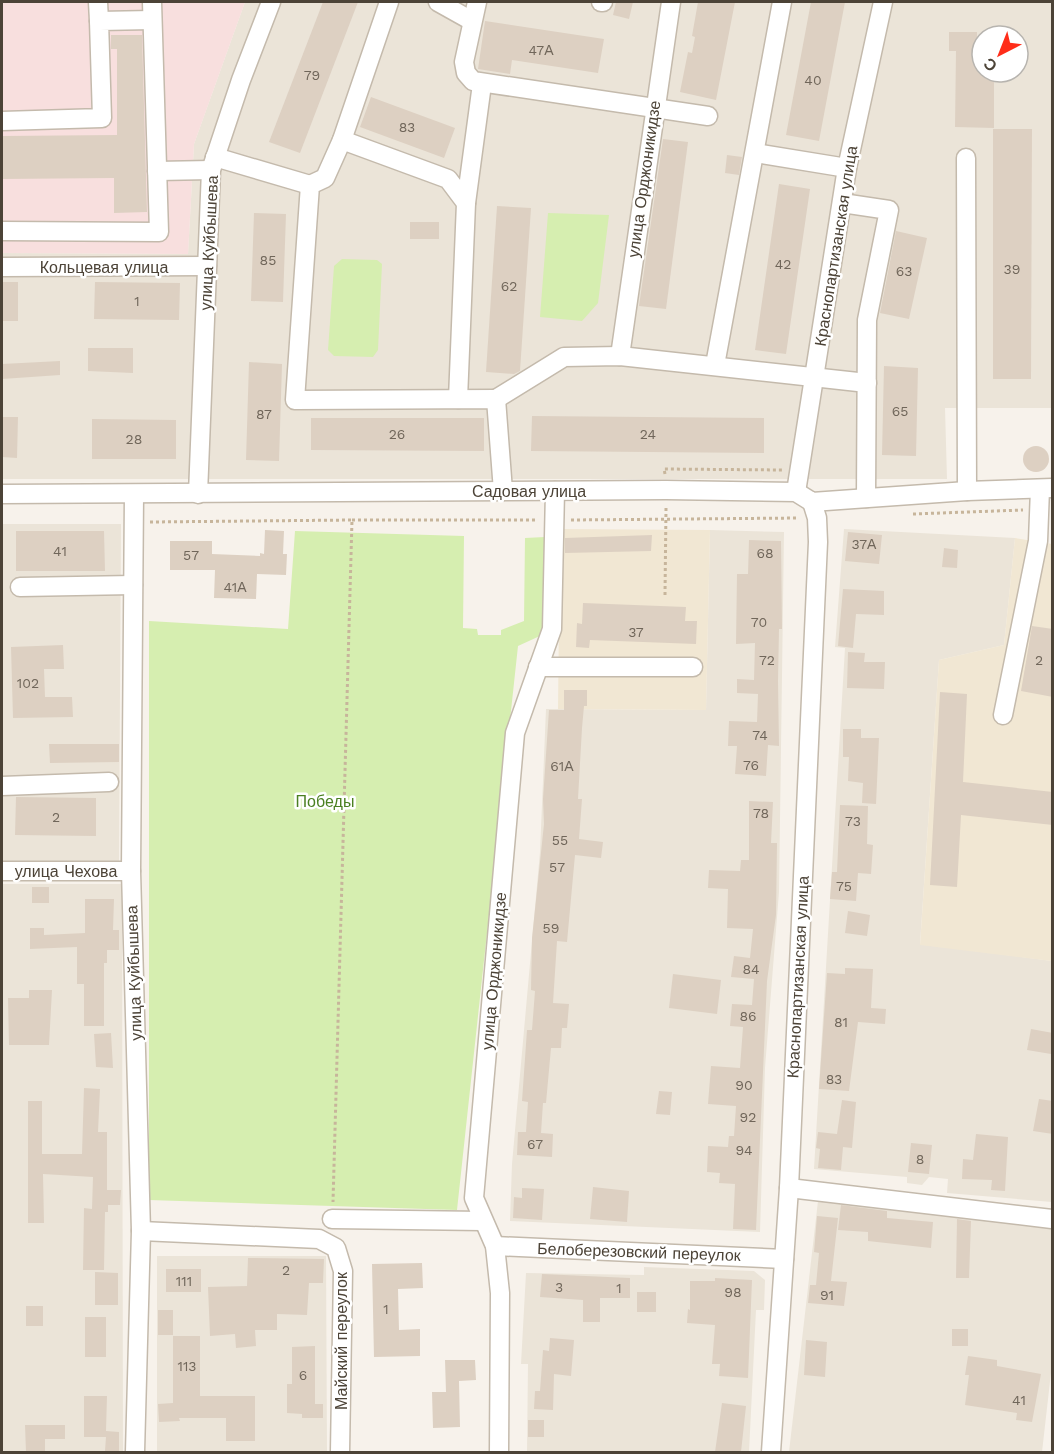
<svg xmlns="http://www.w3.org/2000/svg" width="1054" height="1454" font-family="'Work Sans',sans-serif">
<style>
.residential{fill:#ebe4d8;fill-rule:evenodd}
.education{fill:#f1e7d3}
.medical{fill:#f8dfde}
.green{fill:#d6eeb0}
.building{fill:#ddd0c2}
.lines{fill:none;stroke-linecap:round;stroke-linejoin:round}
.minor-casing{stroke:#c4baac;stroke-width:21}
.path{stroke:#c7b59b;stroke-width:3;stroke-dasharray:3 3;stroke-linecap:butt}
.minor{stroke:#fff;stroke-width:18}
.labels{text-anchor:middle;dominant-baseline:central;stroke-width:5;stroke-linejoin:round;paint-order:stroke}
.number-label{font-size:14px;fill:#70665a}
.street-label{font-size:16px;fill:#4c4337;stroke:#fff}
.park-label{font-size:16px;fill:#4b8022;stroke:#fff}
</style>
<rect width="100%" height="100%" fill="#f7f2eb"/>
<g class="residential">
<path d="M245 2H1052V408H945L947 479H2V253L188 254 194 144ZM982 36H1018V72H982Z"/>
<polygon points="2,524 121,524 119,863 2,862"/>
<polygon points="844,529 1015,538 1004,645 939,660 920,944 1052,961 1052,1202 947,1193 948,1179 929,1177 922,1185 907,1183 907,1177 814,1169 845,648 835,647"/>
<polygon points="710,530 784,532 779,892 765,1068 760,1232 510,1221 512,1164 540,852 546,709 706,710"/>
<polygon points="2,884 122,884 123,1452 2,1452"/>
<polygon points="818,1201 1052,1227 1052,1364 1042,1452 789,1452"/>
<polygon points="157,1256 326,1256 327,1452 157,1452"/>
<polygon points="644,1267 754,1271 765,1280 764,1310 756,1310 749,1452 527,1452 528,1364 521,1364 526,1273 644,1275"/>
</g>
<g class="education">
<polygon points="560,529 710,530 706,710 558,709"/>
<polygon points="1015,538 1052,544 1052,961 920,945 939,660 1004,645"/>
</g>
<polygon class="medical" points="2,2 245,2 194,144 188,254 2,253"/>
<g class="green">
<polygon points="548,213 609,215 598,303 582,321 540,317"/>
<polygon points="342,259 377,260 382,264 378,350 373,357 334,356 328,350 334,266"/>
<polygon points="295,531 464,536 463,628 477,629 478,635 501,635 501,630 524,621 525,538 545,537 542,635 518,646 457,1210 149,1200 149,621 288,629"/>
</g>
<g class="building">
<polygon points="323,2 358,2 300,153 269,142"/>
<polygon points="616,2 633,2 629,19 613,15"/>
<polygon points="698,2 735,2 716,100 680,92 688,52 692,53 695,37 692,36"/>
<polygon points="811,2 845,2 819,141 786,135"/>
<polygon points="485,21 604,39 598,73 512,60 510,74 478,69"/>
<polygon points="949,32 977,32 977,60 982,60 982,72 994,72 994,128 955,127 956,51 949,51"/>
<polygon points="111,35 142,35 147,212 114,213 114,178 2,179 2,136 117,135 117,49 111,49"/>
<polygon points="371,97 455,128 444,158 360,127"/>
<polygon points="993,129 1032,129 1031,379 993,379"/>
<polygon points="663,139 688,142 666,309 639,306"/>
<polygon points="727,155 742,157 739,175 725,173"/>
<polygon points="779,184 810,189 786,354 755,350"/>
<polygon points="497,206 531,208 520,371 514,374 486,372"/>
<polygon points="254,213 286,214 283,302 251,301"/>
<rect x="410" y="222" width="29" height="17"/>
<polygon points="896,231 927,238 909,319 880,313"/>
<rect x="2" y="282" width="16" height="39"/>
<polygon points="95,282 180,283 179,320 94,319"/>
<polygon points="88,348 133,348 133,373 88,371"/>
<polygon points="60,361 60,375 2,379 2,364"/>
<polygon points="249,362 282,364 279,461 246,460"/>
<polygon points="884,366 918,368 916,456 882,455"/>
<polygon points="532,416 764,418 764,453 531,451"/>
<polygon points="2,417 18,417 17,458 2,457"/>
<polygon points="311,418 484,418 484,451 311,450"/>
<polygon points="92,419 176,420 176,459 92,459"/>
<circle cx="1036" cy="459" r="13"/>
<polygon points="265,530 284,531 283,554 287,554 286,575 257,574 256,599 214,598 215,570 170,570 170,541 212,541 212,554 260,556 260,553 264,554"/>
<polygon points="16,531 104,531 105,571 16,571"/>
<polygon points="848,532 882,535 879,564 845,561"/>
<polygon points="652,535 651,551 565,553 565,538"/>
<polygon points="749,540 781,541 782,629 779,629 778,681 779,746 768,745 766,776 735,774 737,746 728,746 729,721 757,722 758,694 737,693 737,679 754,680 755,643 736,644 737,574 748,574"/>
<polygon points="944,548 958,550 957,568 942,567"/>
<polygon points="843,589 884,591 884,615 856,614 853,648 838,646"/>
<polygon points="583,603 686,607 685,621 697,621 696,644 590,640 589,648 576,647 577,623 582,624"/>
<polygon points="1032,626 1053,629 1053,697 1021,691"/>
<polygon points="63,645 64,669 44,669 45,697 72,697 73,717 13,718 11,647"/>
<polygon points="848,652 865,653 864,662 885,662 884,689 847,688"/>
<polygon points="564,690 587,690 587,706 584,706 582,728 578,799 582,799 579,839 603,842 601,858 575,855 567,942 557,941 553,1003 569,1004 567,1028 562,1028 561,1048 551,1048 546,1103 543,1103 541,1133 553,1134 552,1157 517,1155 518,1132 526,1132 528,1102 522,1101 527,1030 532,1030 535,991 531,990 532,938 544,824 543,799 549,710 564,710"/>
<polygon points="940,692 967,694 963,782 1053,792 1053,825 961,815 957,887 930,885"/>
<polygon points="843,729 861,729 861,738 879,738 876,804 862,803 863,783 848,781 849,757 843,757"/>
<polygon points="49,744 119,744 119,762 50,763"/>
<polygon points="16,797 96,798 96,836 15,835"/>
<polygon points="749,801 773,802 771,843 777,843 776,915 767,981 756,1230 733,1229 735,1184 719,1183 720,1173 707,1172 708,1146 728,1147 729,1136 734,1136 736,1106 708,1104 711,1066 740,1068 743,1027 730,1026 732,1004 752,1005 754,979 731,977 734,956 750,958 753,929 727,928 728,889 708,888 709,870 740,871 741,860 749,860"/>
<polygon points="840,805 868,806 867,844 873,845 871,874 858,873 856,901 830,899 832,872 837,872"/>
<rect x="32" y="887" width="17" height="16"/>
<polygon points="85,899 114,899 113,930 119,930 119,950 107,950 107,963 104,963 104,1026 84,1026 84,984 77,984 77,947 30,949 30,928 44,928 44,935 85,933"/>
<polygon points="848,911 870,915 867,936 845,933"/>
<polygon points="845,968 873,969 871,1008 886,1009 885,1024 858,1022 849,1091 819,1089 827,973 845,974"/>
<polygon points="673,974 721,980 717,1014 669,1008"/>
<polygon points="29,990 52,990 49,1045 9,1045 8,998 29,998"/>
<polygon points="1031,1029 1053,1033 1051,1054 1027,1050"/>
<polygon points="111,1033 113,1068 96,1067 94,1034"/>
<polygon points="84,1088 100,1089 98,1132 107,1132 107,1190 121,1190 120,1205 108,1205 108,1212 105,1212 104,1270 83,1270 84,1208 92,1209 93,1177 43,1174 44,1223 28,1223 28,1101 42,1101 42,1154 82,1154"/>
<polygon points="659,1091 672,1092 670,1115 656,1114"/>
<polygon points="1039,1099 1053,1101 1053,1134 1033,1131"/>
<polygon points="842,1100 856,1102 852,1148 843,1147 841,1170 818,1168 820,1149 816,1148 818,1132 837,1134"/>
<polygon points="976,1134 1008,1137 1005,1191 991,1190 992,1180 962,1179 963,1159 973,1160"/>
<polygon points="911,1143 932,1145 929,1174 908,1172"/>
<polygon points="593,1187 629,1191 627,1222 590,1219"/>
<polygon points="522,1188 544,1189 542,1220 513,1218 514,1197 522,1198"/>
<polygon points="841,1205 887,1211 887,1218 933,1222 931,1248 868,1241 868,1232 838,1230"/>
<polygon points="817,1216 838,1218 831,1281 847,1282 844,1306 808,1303 810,1285 816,1285 819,1253 814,1252"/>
<polygon points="957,1219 971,1221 969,1278 956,1278"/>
<polygon points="248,1258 324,1259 323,1283 309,1283 307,1315 277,1314 277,1330 255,1330 256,1346 236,1348 235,1334 210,1336 208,1287 247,1286"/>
<polygon points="422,1263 423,1288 398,1289 399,1330 420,1329 420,1356 374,1357 372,1264"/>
<rect x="166" y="1269" width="35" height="23"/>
<polygon points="95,1272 118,1273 118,1305 95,1305"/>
<polygon points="542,1274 630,1278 630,1298 600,1298 600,1322 583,1322 583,1300 540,1297"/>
<polygon points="715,1278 752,1280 748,1378 719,1376 720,1364 712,1364 715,1325 687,1323 688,1309 690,1310 690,1281 715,1281"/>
<rect x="637" y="1292" width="19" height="20"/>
<rect x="26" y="1306" width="17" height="20"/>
<rect x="158" y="1310" width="15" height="25"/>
<rect x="85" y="1317" width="21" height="40"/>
<rect x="952" y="1329" width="16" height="17"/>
<polygon points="173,1336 200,1336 200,1396 255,1396 255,1441 226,1441 226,1418 179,1418 180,1421 159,1422 158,1404 173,1403"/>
<polygon points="550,1338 574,1340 571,1376 554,1374 553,1410 534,1409 535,1391 540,1391 543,1350 549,1351"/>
<polygon points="806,1340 827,1342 825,1377 804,1375"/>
<polygon points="315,1346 315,1404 323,1404 323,1418 302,1418 302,1414 287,1413 287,1384 292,1384 292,1347"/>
<polygon points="968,1356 997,1360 997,1366 1041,1374 1032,1422 1016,1420 1017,1413 965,1405 969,1375 965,1375"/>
<polygon points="445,1360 475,1360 476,1380 459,1381 460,1427 433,1428 432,1392 446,1392"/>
<polygon points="84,1396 107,1396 106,1431 119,1432 119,1452 105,1451 106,1437 84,1437"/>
<polygon points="722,1403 746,1406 741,1452 715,1452"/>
<rect x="528" y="1420" width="16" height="17"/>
<polygon points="25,1425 65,1425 65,1439 45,1439 45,1452 26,1452"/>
</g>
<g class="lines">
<defs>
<g id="minor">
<polyline points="98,2 99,21"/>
<polyline points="389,2 342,140 325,178 310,185 295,400 496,399 503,491"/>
<polyline points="438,2 472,21"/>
<polyline points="477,2 464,62 466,73 473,81 708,116"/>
<polyline points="601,2 603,2"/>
<polyline points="2,121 102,118 99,21 152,20"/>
<polyline points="342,140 448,179 466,203 458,399"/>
<polyline points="755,153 847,168"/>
<polyline points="215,157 310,185"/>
<polyline points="966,158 967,491"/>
<polyline points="157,171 211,170"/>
<polyline points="466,203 482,84"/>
<polyline points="842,203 889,210 867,320 866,498"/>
<polyline points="2,231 159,232 152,2"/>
<polyline points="2,267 207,266"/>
<polyline points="620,356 671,2"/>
<polyline points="715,365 782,2"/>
<polyline points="496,399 564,357 620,356 867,383"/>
<polyline points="796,492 847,168 883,2"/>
<polyline points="2,494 666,490 796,492 812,502 967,491 1052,488"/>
<polyline points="134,494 131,871 141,1231 135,1452"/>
<polyline points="198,494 211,170 241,80 271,2"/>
<polyline points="20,587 133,585"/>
<polyline points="538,667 693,667"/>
<polyline points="1003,715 1038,541 1040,489"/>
<polyline points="2,786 109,782"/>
<polyline points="2,871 131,871"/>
<polyline points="789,1188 1052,1219"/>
<polyline points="332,1219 482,1221"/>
<polyline points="141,1231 319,1239 336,1248 343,1271 340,1452"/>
<polyline points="495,1246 784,1259"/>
<polyline points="499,1452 500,1293 495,1246 474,1198 515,733 552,629 555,491"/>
<polyline points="771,1452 789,1188 818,542 817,518 812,502"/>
</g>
</defs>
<use href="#minor" class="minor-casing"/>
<g class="path">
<polyline points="665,474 664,469 782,470"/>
<polyline points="913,514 1023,510"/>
<polyline points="352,520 538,520"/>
<polyline points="571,520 799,518"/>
<polyline points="150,522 352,520 333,1202"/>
<polyline points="665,595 666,508"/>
</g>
<use href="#minor" class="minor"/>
</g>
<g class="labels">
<g class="number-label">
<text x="541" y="50">47А</text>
<text x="312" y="75">79</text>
<text x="813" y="80">40</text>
<text x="407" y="127">83</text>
<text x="268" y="260">85</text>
<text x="783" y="264">42</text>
<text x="1012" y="269">39</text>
<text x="904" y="271">63</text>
<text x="509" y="286">62</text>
<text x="137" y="301">1</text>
<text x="900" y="411">65</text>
<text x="264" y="414">87</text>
<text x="397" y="434">26</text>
<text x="648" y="434">24</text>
<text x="134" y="439">28</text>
<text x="864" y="544">37А</text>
<text x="60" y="551">41</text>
<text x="765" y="553">68</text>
<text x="191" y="555">57</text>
<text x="235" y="587">41А</text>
<text x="759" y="622">70</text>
<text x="636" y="632">37</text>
<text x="767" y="660">72</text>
<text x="1039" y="660">2</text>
<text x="28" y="683">102</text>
<text x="760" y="735">74</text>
<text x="751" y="765">76</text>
<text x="562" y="766">61А</text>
<text x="761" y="813">78</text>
<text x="56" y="817">2</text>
<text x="853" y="821">73</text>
<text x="560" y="840">55</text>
<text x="557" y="867">57</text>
<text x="844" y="886">75</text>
<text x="551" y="928">59</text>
<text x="751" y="969">84</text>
<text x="748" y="1016">86</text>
<text x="841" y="1022">81</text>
<text x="834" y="1079">83</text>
<text x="744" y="1085">90</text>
<text x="748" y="1117">92</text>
<text x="535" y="1144">67</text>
<text x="744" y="1150">94</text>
<text x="920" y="1159">8</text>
<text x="286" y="1270">2</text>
<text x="184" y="1281">111</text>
<text x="559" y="1287">3</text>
<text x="619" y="1288">1</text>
<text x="733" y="1292">98</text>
<text x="827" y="1295">91</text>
<text x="386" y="1309">1</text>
<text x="187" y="1366">113</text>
<text x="303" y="1375">6</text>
<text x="1019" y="1400">41</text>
</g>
<g class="street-label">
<text transform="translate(644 179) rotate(-82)">улица Орджоникидзе</text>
<text transform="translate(209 243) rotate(-87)">улица Куйбышева</text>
<text transform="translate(836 246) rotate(-81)">Краснопартизанская улица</text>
<text x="104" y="267">Кольцевая улица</text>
<text x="529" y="491">Садовая улица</text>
<text x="66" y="871">улица Чехова</text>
<text transform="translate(494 971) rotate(-85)">улица Орджоникидзе</text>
<text transform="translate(134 973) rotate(-92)">улица Куйбышева</text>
<text transform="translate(798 977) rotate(-87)">Краснопартизанская улица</text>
<text transform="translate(639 1252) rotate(2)">Белоберезовский переулок</text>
<text transform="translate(341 1341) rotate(-90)">Майский переулок</text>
</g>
<g class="park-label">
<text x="325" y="801">Победы</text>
</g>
</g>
<rect width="1054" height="1454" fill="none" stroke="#4c4337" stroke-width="6"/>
<g transform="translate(1000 54) rotate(222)"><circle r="28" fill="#ffffff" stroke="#b7b4af" stroke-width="1.5"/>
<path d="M0-4.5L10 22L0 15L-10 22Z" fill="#ff2d19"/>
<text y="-9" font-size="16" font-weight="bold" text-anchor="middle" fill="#4c4337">С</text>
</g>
</svg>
